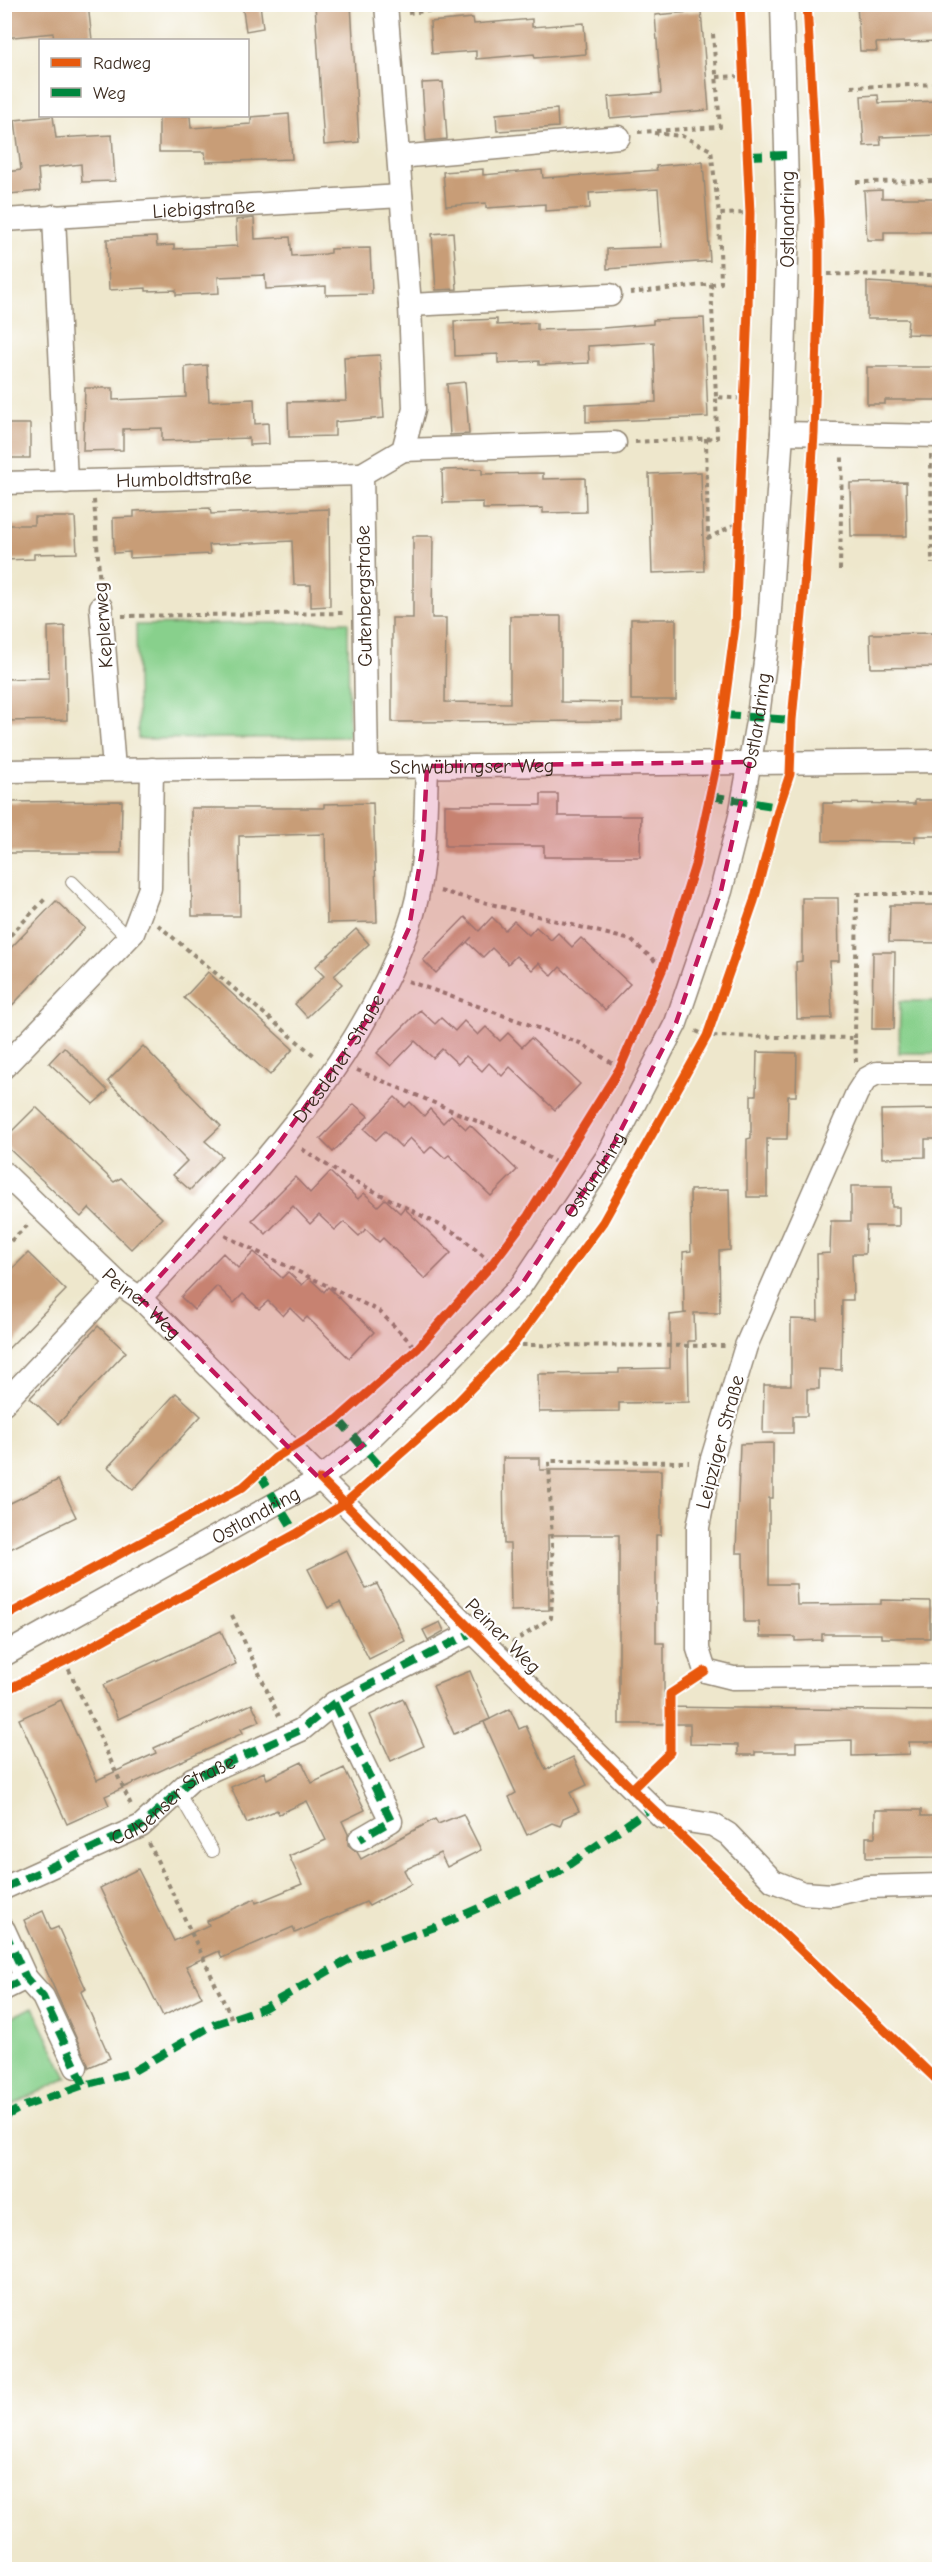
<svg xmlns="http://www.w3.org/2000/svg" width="944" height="2574" font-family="'Comic Neue',sans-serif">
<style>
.green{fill:#88d08c;stroke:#627d55;stroke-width:1.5}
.building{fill:#c89d77}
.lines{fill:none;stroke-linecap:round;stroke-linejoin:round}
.service-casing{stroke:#948875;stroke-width:14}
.minor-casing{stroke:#948875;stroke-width:25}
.path{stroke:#948875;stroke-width:4;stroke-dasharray:4.5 4.5;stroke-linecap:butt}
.service{stroke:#fff;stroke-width:12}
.minor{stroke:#fff;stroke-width:22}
.quiet{stroke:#00873e;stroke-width:8;stroke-dasharray:15 8;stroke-linecap:butt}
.cycleway-casing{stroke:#fff;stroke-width:13}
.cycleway{stroke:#e8590c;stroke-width:9}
.marked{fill:#c2185b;fill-opacity:0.2;stroke:#c2185b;stroke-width:4.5;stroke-dasharray:12 8;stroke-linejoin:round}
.labels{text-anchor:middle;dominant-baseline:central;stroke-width:4.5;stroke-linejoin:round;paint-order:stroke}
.street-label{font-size:20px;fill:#3b2a1e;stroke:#fff}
</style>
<rect width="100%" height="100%" fill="#fff"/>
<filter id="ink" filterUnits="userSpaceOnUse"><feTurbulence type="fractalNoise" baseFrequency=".0167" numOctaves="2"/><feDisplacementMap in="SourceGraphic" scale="12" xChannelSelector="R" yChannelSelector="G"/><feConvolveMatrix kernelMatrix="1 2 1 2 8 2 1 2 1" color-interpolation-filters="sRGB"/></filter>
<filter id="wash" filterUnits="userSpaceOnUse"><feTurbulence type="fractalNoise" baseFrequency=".008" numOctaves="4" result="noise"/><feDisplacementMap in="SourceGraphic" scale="24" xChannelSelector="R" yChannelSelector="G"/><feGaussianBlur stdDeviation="1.35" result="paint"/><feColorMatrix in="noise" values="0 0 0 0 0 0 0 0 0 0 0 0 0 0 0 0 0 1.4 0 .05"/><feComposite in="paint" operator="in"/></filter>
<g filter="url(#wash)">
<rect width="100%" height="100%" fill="#eee7cc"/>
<g class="green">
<polygon points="348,622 349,737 138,739 136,625"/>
<polygon points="900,1001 939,1001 939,1053 899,1053"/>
<polygon points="33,2007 67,2078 5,2109 5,2020"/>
</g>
<g id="blocks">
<g class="building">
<polygon points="4,4 88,4 92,40 54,40 53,33 4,38"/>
<polygon points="242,4 260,4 263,28 246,31"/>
<polygon points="315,4 351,4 359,142 324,145"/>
<polygon points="857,4 874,4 875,9 939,7 939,41 876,43 877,51 860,51"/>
<polygon points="701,11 709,110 610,118 608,97 661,93 655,15"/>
<polygon points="473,18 474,24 532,19 532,27 584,23 586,54 535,58 534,54 476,59 476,51 432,54 430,22"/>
<polygon points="443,82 447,139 426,141 422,83"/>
<polygon points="878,95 879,103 939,101 939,135 880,137 881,145 864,146 861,96"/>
<polygon points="557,109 558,127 497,131 496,114"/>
<polygon points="289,114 292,159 206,162 205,152 159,152 159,116 190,116 191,128 251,124 251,117"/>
<polygon points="53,116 56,138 112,135 115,181 82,182 81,164 38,169 40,191 9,194 6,172 21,170 15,120"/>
<polygon points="703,162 710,261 607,269 607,249 662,247 658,189 589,193 590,208 545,211 545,204 486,208 486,203 446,206 443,172 483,169 483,175 542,170 543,178 657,170 656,166"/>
<polygon points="882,190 882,198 939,198 939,232 884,232 884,240 867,240 864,191"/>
<polygon points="254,218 255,239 290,237 292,256 325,254 330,253 330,249 370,248 372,294 326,295 326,286 266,289 265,275 218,277 219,293 176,295 176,290 146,291 146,288 109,290 107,239 156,237 157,246 174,245 174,249 237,246 236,220"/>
<polygon points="453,232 457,289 436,290 432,234"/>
<polygon points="867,282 939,286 939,335 907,334 908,319 867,319"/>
<polygon points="704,318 708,417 586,422 586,405 656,402 654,342 588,346 589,363 539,365 539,361 498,363 498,354 455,356 454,321 497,319 497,325 537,323 537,330 603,328 653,324 653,320"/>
<polygon points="380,355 384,418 335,422 335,436 289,437 288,402 346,401 344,357"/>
<polygon points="207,365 209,401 254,399 255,424 268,423 269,444 249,445 249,438 162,441 162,428 123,429 123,450 83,451 85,388 113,388 113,400 186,397 185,367"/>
<polygon points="867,367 939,367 939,400 885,400 885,404 867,404"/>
<polygon points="465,382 469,434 450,435 447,384"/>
<rect x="4" y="424" width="26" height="34"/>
<polygon points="482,469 482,474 543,473 543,479 585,478 586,512 543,513 543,508 483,509 483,502 443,503 442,470"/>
<polygon points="701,472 704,571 652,573 649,474"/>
<polygon points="906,482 907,536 851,536 850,483"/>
<polygon points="210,508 211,514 329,509 330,606 311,607 311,585 294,585 292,541 209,545 210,554 130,558 130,552 114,553 113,518 134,517 134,511"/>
<polygon points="34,517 75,517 77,553 34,554 34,559 4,560 4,525 34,525"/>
<polygon points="413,536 433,536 432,618 446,618 445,702 510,703 510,616 561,616 561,702 622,703 622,721 392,722 392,618 413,618"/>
<rect x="631" y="619" width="45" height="81"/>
<polygon points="65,626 67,720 4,721 4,679 49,678 48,627"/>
<polygon points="939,633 939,667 871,668 870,634"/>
<polygon points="541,794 558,794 558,816 641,816 640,857 544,857 544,846 445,846 445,805 541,805"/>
<polygon points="915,800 939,800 939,836 915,836 915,842 823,841 823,803 915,804"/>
<polygon points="122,801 121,853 4,853 4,802"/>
<polygon points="373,803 377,922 327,923 325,834 239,836 240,916 192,916 191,808 324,808 324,804"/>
<polygon points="802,898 838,898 839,961 830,961 832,1018 797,1019 796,962 802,961"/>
<polygon points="56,901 85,928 4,1014 4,955"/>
<polygon points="890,905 939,905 939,943 889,942"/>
<polygon points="465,917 479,931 492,917 505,930 514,921 529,935 536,927 551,940 558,933 572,947 581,938 630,984 605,1010 560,967 552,976 539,963 532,970 516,956 508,964 492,948 483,957 467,942 472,937 436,973 423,960"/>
<polygon points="356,929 369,944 334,976 342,984 307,1017 295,1004 324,976 315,967"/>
<polygon points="873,952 895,952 894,1029 872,1029"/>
<polygon points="208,972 293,1049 270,1075 184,998"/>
<polygon points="420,1010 435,1024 441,1018 455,1031 464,1021 478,1035 486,1027 500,1041 508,1033 522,1047 531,1038 580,1084 555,1110 510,1067 502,1076 489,1063 482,1071 466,1056 458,1064 442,1049 433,1058 415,1041 391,1066 377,1053"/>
<polygon points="143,1046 221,1126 205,1141 222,1156 190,1190 173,1175 187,1161 108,1081"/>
<polygon points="64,1047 108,1091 93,1104 49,1063"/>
<polygon points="757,1052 797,1053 796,1096 788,1096 787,1139 767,1139 767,1197 747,1197 747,1139 751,1138 751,1095 756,1095"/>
<polygon points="395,1097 405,1107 410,1102 424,1116 430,1109 443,1123 451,1115 466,1129 470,1125 517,1170 491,1196 449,1155 445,1158 432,1146 425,1153 410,1138 401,1147 385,1131 376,1140 364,1129"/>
<polygon points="354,1104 368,1116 333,1152 320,1139"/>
<polygon points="36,1107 114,1182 121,1178 162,1218 131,1249 89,1208 81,1217 4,1144 4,1139"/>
<polygon points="939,1109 939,1139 925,1139 925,1157 882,1158 881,1110"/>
<polygon points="330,1172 358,1199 364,1193 378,1206 385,1199 400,1213 404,1208 451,1253 425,1279 383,1238 379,1242 366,1229 359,1236 344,1222 335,1230 319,1215 310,1224 293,1206 266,1234 252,1220 295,1177 310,1193"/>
<polygon points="851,1186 892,1186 892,1207 899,1207 899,1226 866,1226 865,1254 852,1254 853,1300 842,1300 841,1370 819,1369 819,1389 807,1389 807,1416 793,1416 793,1433 763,1433 764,1385 791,1385 791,1319 818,1320 817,1254 830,1253 831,1221 851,1221"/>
<polygon points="729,1189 730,1250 719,1251 720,1313 694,1313 695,1341 688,1341 689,1402 619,1403 619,1411 539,1412 538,1374 619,1373 619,1369 670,1368 670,1315 687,1313 684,1313 683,1252 691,1251 690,1190"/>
<polygon points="254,1252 282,1278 288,1272 302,1285 309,1278 324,1292 328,1287 374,1332 349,1358 307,1317 303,1321 290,1308 283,1316 268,1301 259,1309 243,1294 234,1303 217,1286 194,1310 181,1297 223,1253 238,1268"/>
<polygon points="28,1253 66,1290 4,1353 4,1277"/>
<polygon points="98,1326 126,1352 58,1424 30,1398"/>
<polygon points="176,1393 201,1416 133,1490 108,1467"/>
<polygon points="773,1443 773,1498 769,1498 769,1584 796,1584 797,1605 881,1604 881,1600 930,1601 930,1638 881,1638 881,1634 822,1634 822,1640 795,1641 795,1637 760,1637 759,1622 744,1622 743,1553 736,1553 740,1444"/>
<polygon points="503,1458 540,1458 540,1470 661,1470 661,1535 656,1535 656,1643 664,1643 664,1707 939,1711 939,1742 909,1742 910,1754 852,1756 852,1740 796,1742 796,1752 755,1752 755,1755 738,1755 738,1745 690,1744 690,1724 619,1724 619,1535 548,1535 549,1610 511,1611 510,1544 504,1544"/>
<polygon points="58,1480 76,1517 4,1552 4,1506"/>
<polygon points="346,1550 366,1589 377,1584 405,1641 369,1659 340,1602 328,1608 308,1569"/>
<polygon points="440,1622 444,1631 428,1640 423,1630"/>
<polygon points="221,1631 236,1664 118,1719 103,1685"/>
<polygon points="470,1671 490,1719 454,1734 433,1686"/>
<polygon points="403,1699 424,1746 391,1761 370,1715"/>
<polygon points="61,1700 97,1780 156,1753 154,1748 252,1704 260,1721 241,1729 243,1733 105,1796 109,1805 67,1824 19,1719"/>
<polygon points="510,1709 519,1729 526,1726 546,1770 573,1757 587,1785 570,1793 579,1811 563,1818 560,1826 552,1823 527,1835 509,1797 516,1793 484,1722"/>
<polygon points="302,1762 312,1783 344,1768 365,1810 342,1821 348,1834 348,1845 357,1852 361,1859 435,1819 438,1824 463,1814 481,1850 447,1867 440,1853 404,1870 411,1884 369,1906 366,1902 295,1933 293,1927 222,1958 219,1951 186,1966 202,1997 163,2016 100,1888 138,1869 174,1941 209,1925 207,1921 255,1899 256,1903 302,1884 289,1856 326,1840 307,1801 279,1814 277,1810 247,1823 231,1787 264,1772 267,1779"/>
<polygon points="875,1810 921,1810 921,1816 939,1816 939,1857 866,1858 866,1837 875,1837"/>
<polygon points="43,1911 51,1930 58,1927 86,1989 81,1992 110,2058 89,2067 24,1920"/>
</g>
</g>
</g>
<g filter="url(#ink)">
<use href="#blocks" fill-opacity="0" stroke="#948875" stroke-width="1.5"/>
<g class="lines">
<defs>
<g id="service">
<polyline points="72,882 128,938"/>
<polyline points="178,1792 212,1851"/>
</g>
<g id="minor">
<polyline points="399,157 619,137"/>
<polyline points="54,216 66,482"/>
<path id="s1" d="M4 220 401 196"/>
<polyline points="410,305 610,295"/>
<polyline points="782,433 940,436"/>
<polyline points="403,450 615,443"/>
<path id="s2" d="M4 483 362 474"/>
<polyline points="101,607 114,769"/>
<polyline points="367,766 362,474 403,450 414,409 410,305 386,4"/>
<path id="s3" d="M4 771 940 761"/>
<polyline points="4,1067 133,933 150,888 152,769"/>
<polyline points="940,1073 877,1073 866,1079 857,1093 746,1346 711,1462 698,1527 698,1649 705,1671 733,1678 940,1676"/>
<path id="s4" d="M4 1173 118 1283 140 1298 473 1632 662 1817 713 1825 728 1834 773 1881 803 1893 832 1895 867 1887 940 1885"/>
<path id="s5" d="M140 1298C241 1188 356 1072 408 929 427 878 425 819 427 766"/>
<polyline points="4,1403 118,1283"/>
<path id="s6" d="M4 1655 320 1479 362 1446 431 1379 520 1287 607 1157 676 1023 721 891 740 816 758 716 768 639 782 433 788 221 782 4"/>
<polyline points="334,1703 391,1821 360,1839"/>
<path id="s7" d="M4 1888 141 1826 192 1779 301 1730 334 1703 473 1632"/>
<polyline points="4,1930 26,1978 43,1997 76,2067"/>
<polyline points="4,1989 26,1978"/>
</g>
</defs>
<use href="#service" class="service-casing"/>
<use href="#minor" class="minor-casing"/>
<g class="path">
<polyline points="408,13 496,4"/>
<polyline points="717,77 744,76"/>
<polyline points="851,87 940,84"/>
<polyline points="638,132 720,127 713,34"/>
<polyline points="654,133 682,136 711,150 719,214"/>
<polyline points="856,182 940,181"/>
<polyline points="819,274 940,275"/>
<polyline points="711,284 716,397"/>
<polyline points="630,293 721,283 719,214 750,213"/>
<polyline points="706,438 708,538 740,522"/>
<polyline points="635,442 717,438 716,397 745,399"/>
<polyline points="931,455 932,564"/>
<polyline points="94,500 100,586"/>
<polyline points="840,570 842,456"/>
<polyline points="122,616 343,613"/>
<polyline points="440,891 631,940 663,968"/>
<polyline points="158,925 316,1057"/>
<polyline points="4,942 47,897"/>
<polyline points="408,981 580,1043 620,1068"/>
<polyline points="696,1031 707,1036 855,1038 856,1062"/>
<polyline points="855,1038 857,894 940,894"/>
<polyline points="357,1070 512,1136 560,1165"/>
<polyline points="302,1149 339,1173 459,1235 492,1264"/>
<polyline points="225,1236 379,1311 417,1349"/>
<polyline points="4,1247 28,1225"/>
<polyline points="513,1345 725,1346"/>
<polyline points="232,1615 279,1716"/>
<polyline points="512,1643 551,1618 553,1575 549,1461 689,1462"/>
<polyline points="65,1661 132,1807"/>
<polyline points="149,1843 232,2019"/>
</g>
<use href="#service" class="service"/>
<use href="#minor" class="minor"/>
<g class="quiet">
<polyline points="748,156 787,155"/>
<polyline points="724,715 792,720"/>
<polyline points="710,796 779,807"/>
<polyline points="338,1419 384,1471"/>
<polyline points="259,1473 296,1534"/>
<polyline points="334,1703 391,1821 360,1839"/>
<polyline points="4,1888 141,1826 192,1779 301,1730 334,1703 473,1632"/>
<polyline points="4,1930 26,1978 43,1997 84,2085"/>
<polyline points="4,1989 26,1978"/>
<polyline points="4,2117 22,2107 84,2085 130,2073 215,2024 264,2008 355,1956 443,1924 557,1873 652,1807"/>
</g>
<defs>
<g id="cycleway">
<polyline points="320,1479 632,1789 940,2083"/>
<polyline points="4,1617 243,1487 275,1458 338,1419 417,1349 492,1264 528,1216 620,1068 663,968 695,865 717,762 735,627 748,309 750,213 740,4"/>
<polyline points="4,1691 65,1661 296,1534 345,1503 449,1411 513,1345 603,1222 707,1036 754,901 779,807 790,774 792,720 803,603 814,434 819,274 819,220 807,4"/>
<polyline points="632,1789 670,1752 670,1694 705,1671"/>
</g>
</defs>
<use href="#cycleway" class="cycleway-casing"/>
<use href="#cycleway" class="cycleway"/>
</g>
</g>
<path class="marked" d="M750 762 721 891 676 1023 607 1157 520 1287 362 1446 320 1479 140 1298 272 1153 367 1020 409 928 423 845 427 766Z"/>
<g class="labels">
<g class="street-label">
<text stroke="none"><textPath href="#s1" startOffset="200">Liebigstraße</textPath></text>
<text transform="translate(787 219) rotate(-90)">Ostlandring</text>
<text stroke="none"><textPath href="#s2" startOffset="180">Humboldtstraße</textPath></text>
<text transform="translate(364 596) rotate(-91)">Gutenbergstraße</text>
<text transform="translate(103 625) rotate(-94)">Keplerweg</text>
<text stroke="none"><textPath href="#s6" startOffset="1260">Ostlandring</textPath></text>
<text stroke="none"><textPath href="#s3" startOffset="468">Schwüblingser Weg</textPath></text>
<text stroke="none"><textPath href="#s5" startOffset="312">Dresdener Straße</textPath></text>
<text stroke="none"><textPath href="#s6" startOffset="774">Ostlandring</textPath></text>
<text stroke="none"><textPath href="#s4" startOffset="190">Peiner Weg</textPath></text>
<text transform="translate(720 1442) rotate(-75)">Leipziger Straße</text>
<text stroke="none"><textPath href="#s6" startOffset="288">Ostlandring</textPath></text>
<text transform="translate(503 1636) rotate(45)">Peiner Weg</text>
<text stroke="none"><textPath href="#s7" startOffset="192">Calbenser Straße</textPath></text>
</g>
</g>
<rect width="944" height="2574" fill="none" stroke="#fff" stroke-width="24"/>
<rect x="39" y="39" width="210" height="78" fill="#ffffff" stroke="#b1aaa5" stroke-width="1.5"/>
<rect x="51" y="58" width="30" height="9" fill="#e8590c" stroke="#b1aaa5" stroke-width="1.5"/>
<text x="93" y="69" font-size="18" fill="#3b2a1e">Radweg</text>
<rect x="51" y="88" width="30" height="9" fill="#00873e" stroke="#b1aaa5" stroke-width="1.5"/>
<text x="93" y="99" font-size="18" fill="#3b2a1e">Weg</text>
</svg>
